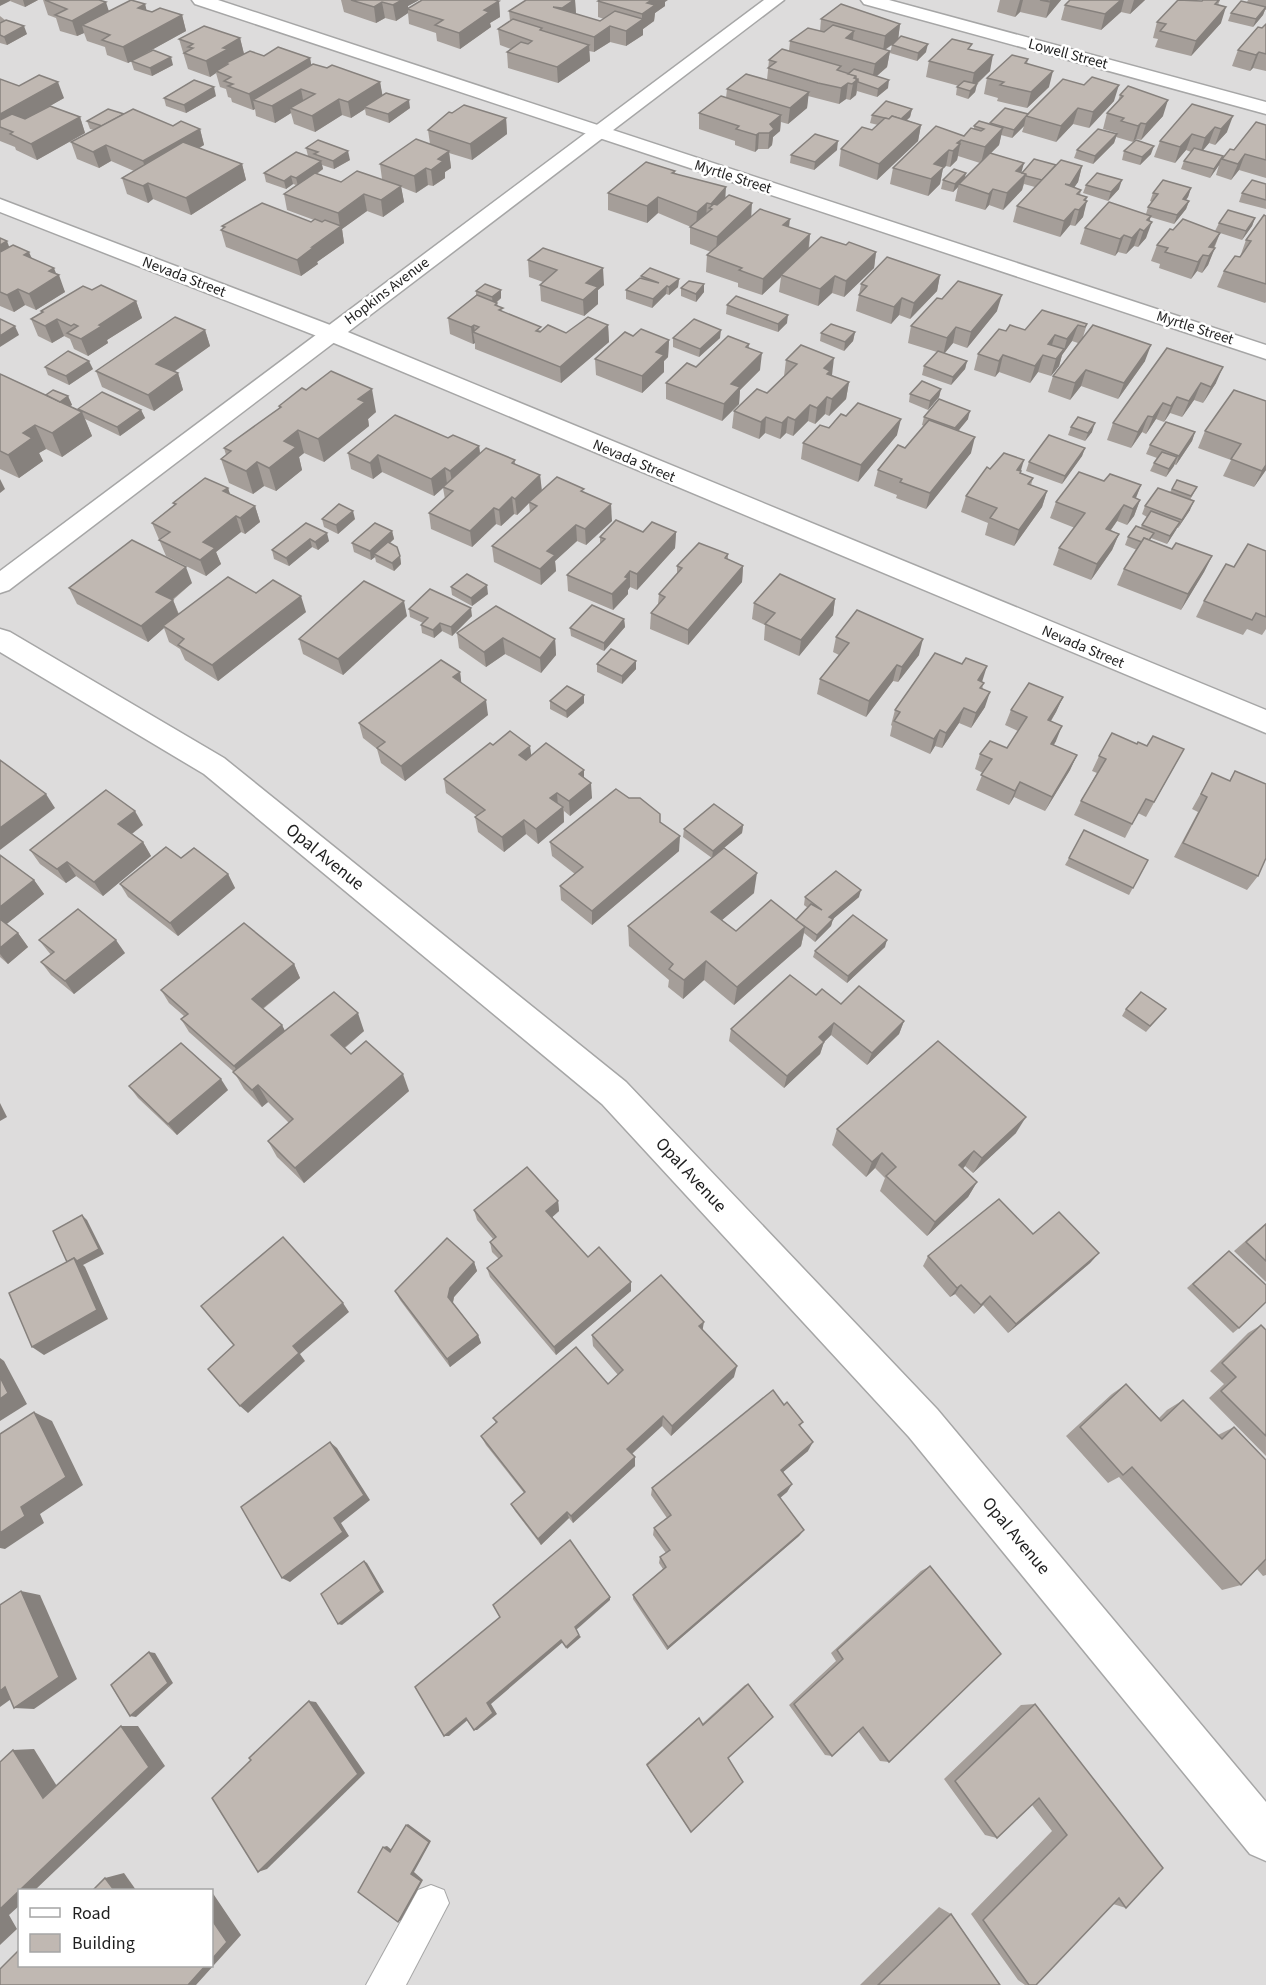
<svg xmlns="http://www.w3.org/2000/svg" width="1266" height="1985" font-family="'Source Sans 3',sans-serif">
<style>
.residential{fill:#dddcdc;fill-rule:evenodd}
.lines{fill:none;stroke-linecap:round;stroke-linejoin:round}
.service-casing{stroke:#a6a6a6;stroke-width:2}
.minor-casing{stroke:#a6a6a6;stroke-width:3}
.tertiary-casing{stroke:#a6a6a6;stroke-width:3}
.service{fill:#fff;fill-rule:evenodd}
.minor{fill:#fff;fill-rule:evenodd}
.tertiary{fill:#fff;fill-rule:evenodd}
.wall{fill:#a59e99}
.shaded-wall{fill:#86817d}
.building{fill:#c0b8b2;stroke:#86817d;stroke-width:1.5}
.labels{text-anchor:middle;dominant-baseline:central;stroke-width:5;stroke-linejoin:round;paint-order:stroke}
.far-street-label{font-size:15px;fill:#1f1f1f;stroke:#fff}
.street-label{font-size:18px;fill:#1f1f1f;stroke:#fff}
</style>
<rect width="100%" height="100%" fill="#f0ece6"/>
<path class="residential" d="M0 0H1266V1985H0ZM20 1890H212V1966H20Z"/>
<g class="lines">
<defs>
<polygon id="service" points="431,1885 444,1890 449,1903 406,1985 366,1985 418,1890"/>
<g id="minor">
<polygon points="192,0 218,0 1266,345 1266,359 195,4"/>
<polygon points="861,0 889,0 1266,102 1266,114 864,4"/>
<polygon points="0,199 338,328 1266,710 1266,733 322,338 0,212"/>
<polygon points="0,629 10,632 224,758 626,1082 937,1409 1266,1802 1266,1861 1250,1854 909,1437 602,1104 204,774 0,652"/>
</g>
<polygon id="tertiary" points="764,0 784,0 9,590 0,593 0,571"/>
</defs>
<use href="#service" class="service-casing"/>
<use href="#minor" class="minor-casing"/>
<use href="#tertiary" class="tertiary-casing"/>
<use href="#service" class="service"/>
<use href="#minor" class="minor"/>
<use href="#tertiary" class="tertiary"/>
</g>
<g class="wall">
<polygon points="0,0 38,0 25,7 10,1"/>
<polygon points="43,0 101,0 109,11 145,4 146,10 152,12 182,15 186,31 128,63 107,55 105,47 87,41 84,33 77,36 60,31 56,18 48,15"/>
<polygon points="341,0 419,0 408,6 408,8 499,1 500,17 490,23 491,27 460,49 437,41 436,33 409,24 408,13 396,21 385,18 376,23 344,12"/>
<polygon points="534,0 575,0 576,14 600,21 604,19 598,17 598,1 665,2 665,6 655,13 654,21 643,29 643,35 626,46 610,42 594,52 589,51 590,61 558,83 508,68 507,52 511,49 500,45 498,29 510,21 509,11"/>
<polygon points="1000,0 1061,0 1046,18 1020,12 1015,17 997,12"/>
<polygon points="1070,0 1145,0 1130,14 1121,12 1101,30 1061,20 1065,5"/>
<polygon points="1220,0 1218,5 1221,23 1191,56 1155,47 1158,39 1153,38 1157,22 1202,1"/>
<polygon points="1248,0 1266,0 1266,10 1265,10 1263,15 1253,27 1228,21 1231,13 1247,2"/>
<polygon points="0,16 5,20 27,34 7,45 0,43"/>
<polygon points="821,19 900,24 898,40 926,52 917,61 890,53 892,45 893,44 885,50 890,51 887,67 877,76 888,88 877,97 857,91 856,95 850,100 846,99 839,104 808,96 807,108 788,124 781,122 780,131 773,137 772,145 768,149 758,149 755,152 735,145 735,141 699,129 699,113 726,98 727,89 767,80 769,60 789,51 790,41 820,31"/>
<polygon points="1266,24 1266,71 1253,68 1250,71 1232,66 1238,50"/>
<polygon points="240,38 244,54 310,58 311,65 380,82 382,95 410,108 389,123 366,115 365,109 351,118 342,115 315,132 294,124 291,113 275,123 256,116 255,109 253,110 232,102 231,98 228,97 226,89 220,87 216,73 210,77 188,69 179,39"/>
<polygon points="971,49 990,71 977,84 975,92 968,99 956,95 957,87 959,86 926,77 929,61"/>
<polygon points="1028,59 1027,64 1049,87 1027,108 997,101 998,98 984,94 987,78"/>
<polygon points="131,61 173,65 152,76 134,70"/>
<polygon points="0,79 19,86 64,98 50,106 80,117 85,133 37,160 16,150 15,147 0,141"/>
<polygon points="1120,95 1163,116 1141,140 1136,139 1133,142 1116,137 1114,143 1093,164 1074,158 1077,150 1116,134 1117,133 1103,129 1107,113 1118,101"/>
<polygon points="216,96 186,113 166,106 164,98"/>
<polygon points="1114,101 1089,128 1073,124 1056,142 1022,132 1024,126 1012,138 1001,135 999,145 991,153 1021,172 1056,165 1082,166 1078,182 1074,187 1081,190 1080,195 1086,200 1083,217 1075,226 1070,225 1060,237 1013,222 1017,206 1035,187 1024,184 1022,190 1003,210 989,205 985,210 955,201 958,187 953,192 941,189 943,180 965,178 980,163 958,156 957,160 950,167 946,166 943,168 940,184 928,196 890,184 893,168 964,136 974,129 974,126 990,125 990,123 1028,114"/>
<polygon points="1192,104 1227,132 1215,145 1209,143 1203,150 1222,158 1266,125 1266,178 1239,170 1231,180 1216,175 1219,165 1210,178 1181,169 1184,161 1191,152 1186,150 1175,163 1154,157 1160,141"/>
<polygon points="912,109 910,117 907,120 921,125 918,141 877,180 839,166 841,149 872,130 878,125 870,123 872,115"/>
<polygon points="452,113 506,118 507,134 472,160 449,153 451,168 445,172 445,178 433,186 428,185 416,193 401,187 404,202 383,217 367,211 342,229 344,243 317,262 318,264 301,276 226,247 221,230 223,229 222,226 311,222 314,220 287,210 284,194 296,185 293,184 286,189 266,182 264,173 308,156 306,148 350,160 334,169 322,165 323,169 317,174 341,182 382,179 380,164 430,144 428,130"/>
<polygon points="124,114 173,126 200,129 204,145 199,148 242,164 246,180 191,215 153,199 148,203 127,194 122,178 134,171 111,161 99,168 77,159 71,142 94,130 90,129 87,121"/>
<polygon points="837,150 814,170 790,163 791,155"/>
<polygon points="1124,151 1151,154 1140,165 1122,160"/>
<polygon points="675,171 675,173 725,198 751,216 810,234 809,249 846,245 876,252 874,268 844,297 832,293 818,306 779,292 781,277 762,295 738,287 738,283 706,272 707,255 711,252 690,244 690,227 691,227 658,213 647,223 608,210 608,193"/>
<polygon points="1266,184 1266,209 1239,202 1242,193"/>
<polygon points="1086,185 1119,189 1108,201 1083,193"/>
<polygon points="1191,188 1188,197 1186,200 1189,201 1186,209 1174,224 1150,217 1146,238 1138,247 1134,246 1126,254 1118,252 1115,256 1080,244 1085,228 1146,214 1148,207 1152,202 1150,201 1153,193"/>
<polygon points="1266,216 1266,302 1265,303 1217,287 1224,271 1240,257 1246,240"/>
<polygon points="1255,218 1252,226 1242,240 1220,233 1208,265 1202,273 1197,271 1191,279 1159,268 1160,264 1151,261 1157,245 1173,230 1215,231 1219,223"/>
<polygon points="0,238 9,247 32,259 56,274 65,292 36,310 25,305 14,312 0,306"/>
<polygon points="528,260 604,285 598,290 598,304 584,316 541,301 540,285 543,282 529,277"/>
<polygon points="940,275 937,291 910,319 899,315 891,324 856,311 861,284"/>
<polygon points="641,276 679,279 678,287 669,295 666,294 652,308 626,299 626,290 641,278"/>
<polygon points="681,288 704,292 696,302 681,296"/>
<polygon points="92,290 136,301 142,318 107,340 108,343 88,356 74,349 70,339 64,336 52,343 38,336 31,319 41,313 41,311"/>
<polygon points="501,290 501,298 496,303 497,303 498,306 503,312 541,331 566,333 608,325 609,342 561,383 475,349 475,343 473,344 450,334 448,318 476,295 476,291"/>
<polygon points="942,299 997,311 967,348 953,343 945,353 967,361 965,369 951,385 922,375 924,366 937,352 908,343 911,326"/>
<polygon points="727,305 787,323 778,332 726,314"/>
<polygon points="1087,324 1083,337 1145,361 1118,399 1081,386 1070,400 1048,392 1053,376 1078,343 1072,341 1062,355 1059,366 1051,376 1038,372 1030,383 999,372 995,377 974,370 978,354 1006,331 1025,330"/>
<polygon points="205,330 210,346 174,372 178,373 183,390 154,411 102,387 96,371"/>
<polygon points="855,332 853,341 844,351 820,341 821,333"/>
<polygon points="633,336 669,340 668,357 664,361 664,372 642,393 596,375 595,359"/>
<polygon points="673,338 720,338 699,357 673,347"/>
<polygon points="749,344 749,348 760,370 740,390 739,404 722,421 666,399 666,383 696,367"/>
<polygon points="1167,348 1216,383 1203,403 1194,400 1182,417 1170,413 1164,422 1156,419 1146,434 1142,432 1131,448 1107,440 1113,423"/>
<polygon points="786,360 832,375 831,375 849,382 846,399 829,416 825,414 815,424 808,421 793,436 786,433 780,439 765,433 759,439 732,428 734,411 767,393 784,376"/>
<polygon points="45,367 93,369 69,385 48,375"/>
<polygon points="0,374 46,395 68,396 72,405 70,406 79,410 141,410 145,418 120,436 85,419 92,436 62,457 46,449 39,453 43,461 19,478 0,469"/>
<polygon points="941,389 939,397 928,410 909,402 910,394"/>
<polygon points="1266,401 1266,470 1254,487 1223,476 1231,460 1198,448 1205,431"/>
<polygon points="279,406 376,412 368,419 369,426 324,462 304,453 299,457 302,470 276,491 264,486 253,494 229,483 221,459 226,455 224,448 279,409"/>
<polygon points="846,416 897,435 858,482 801,459 803,443"/>
<polygon points="924,417 968,419 959,430 971,453 926,509 896,498 897,495 874,486 878,470 905,448 924,426 922,425"/>
<polygon points="1071,427 1092,432 1085,441 1068,435"/>
<polygon points="1195,432 1192,441 1176,465 1174,464 1166,477 1150,471 1154,463 1157,458 1146,454 1150,445"/>
<polygon points="448,438 479,446 480,453 515,460 515,465 540,475 541,490 584,492 612,521 586,545 577,541 555,561 556,571 541,585 494,562 492,546 530,512 529,503 517,515 514,514 501,526 496,524 472,547 431,529 429,513 445,499 443,488 434,496 382,472 373,479 351,469 348,453"/>
<polygon points="1085,448 1082,456 1062,484 1026,471 1029,462"/>
<polygon points="990,469 1021,471 1021,473 1033,478 1031,485 1047,491 1042,507 1014,546 985,535 988,523 961,512 966,496"/>
<polygon points="1104,481 1141,485 1136,498 1140,500 1134,516 1127,525 1117,521 1111,530 1119,534 1112,550 1091,580 1053,565 1059,548 1075,528 1050,518 1056,502"/>
<polygon points="1197,487 1190,500 1190,510 1178,528 1177,528 1167,544 1151,538 1150,540 1172,549 1212,556 1204,572 1181,610 1117,585 1124,569 1137,550 1125,545 1128,537 1141,527 1147,517 1142,514 1145,506 1170,492 1172,489"/>
<polygon points="228,488 230,494 255,506 260,522 245,534 241,532 216,552 221,564 206,576 166,556 152,523 174,505 173,503"/>
<polygon points="322,519 355,519 338,534 324,527"/>
<polygon points="306,523 329,541 318,550 312,547 289,566 274,559 272,550"/>
<polygon points="392,531 394,539 390,543 400,556 401,564 394,571 376,562 375,557 371,560 354,552 352,543"/>
<polygon points="643,532 676,532 675,548 637,590 630,587 628,590 628,594 613,610 568,591 567,575 600,544 600,537"/>
<polygon points="1266,551 1266,629 1262,635 1247,629 1243,635 1196,617 1204,601 1234,567"/>
<polygon points="728,554 728,559 743,566 742,582 688,645 650,629 651,613 658,604 659,594 677,574 677,566"/>
<polygon points="192,583 173,600 179,614 256,593 306,612 218,681 185,660 180,649 169,642 164,628 148,642 77,604 69,588"/>
<polygon points="451,587 488,594 472,606 452,595"/>
<polygon points="835,599 833,615 799,656 764,640 765,625 752,619 754,603"/>
<polygon points="409,609 472,616 452,636 442,631 434,638 422,633 421,625 423,623 410,617"/>
<polygon points="407,616 343,675 303,654 299,639"/>
<polygon points="624,619 625,627 604,651 571,636 570,628"/>
<polygon points="457,633 555,639 556,655 541,673 505,654 486,667 459,648"/>
<polygon points="836,637 919,655 898,682 893,681 866,717 817,694 820,679 839,655 833,652"/>
<polygon points="597,664 636,669 622,684 597,672"/>
<polygon points="460,672 461,683 488,715 405,781 381,763 377,749 363,738 359,723"/>
<polygon points="982,682 985,707 971,728 959,723 942,748 935,746 930,754 890,736 892,726 891,725 895,710"/>
<polygon points="584,695 584,703 567,718 550,709 550,701"/>
<polygon points="1063,697 1056,712 1051,721 1056,741 1054,745 1077,755 1070,770 1045,811 1014,797 1009,805 976,790 983,773 975,769 980,754 1007,748 1018,731 1005,725 1011,710"/>
<polygon points="1137,744 1147,746 1184,749 1146,817 1138,813 1125,838 1074,815 1081,801 1097,773 1092,771 1099,756"/>
<polygon points="493,745 584,770 584,778 592,798 570,816 564,811 564,822 538,844 526,834 504,852 478,832 475,817 477,816 446,793 444,779"/>
<polygon points="1235,771 1258,876 1247,890 1174,857 1198,812 1192,809 1212,773 1229,781"/>
<polygon points="143,825 132,834 143,842 151,856 103,896 76,876 66,883 40,864 30,850"/>
<polygon points="743,825 742,833 716,854 754,893 722,920 736,931 796,920 808,908 804,905 805,897 859,897 833,919 831,926 815,942 804,933 801,946 734,1005 704,980 683,999 668,987 669,980 629,946 628,926 712,858 683,837 684,829"/>
<polygon points="550,842 679,851 592,925 561,900 560,886 575,874 552,856"/>
<polygon points="0,855 34,880 44,894 6,924 18,933 28,947 8,964 0,957"/>
<polygon points="1069,858 1148,860 1129,895 1065,865"/>
<polygon points="228,874 235,888 178,936 128,897 120,884"/>
<polygon points="39,940 125,953 74,994 51,975 41,962 51,955"/>
<polygon points="885,947 847,983 813,957 815,951"/>
<polygon points="294,964 300,978 263,1009 282,1025 285,1031 364,1031 345,1048 351,1054 409,1091 304,1183 277,1157 268,1141 289,1123 268,1102 262,1107 244,1089 234,1072 189,1032 181,1019 184,1016 169,1003 161,990"/>
<polygon points="816,995 841,1004 904,1021 899,1034 867,1065 831,1035 824,1042 820,1054 784,1088 729,1041 731,1029"/>
<polygon points="1126,1009 1166,1009 1146,1032 1122,1016"/>
<polygon points="129,1086 228,1090 177,1135 138,1098"/>
<polygon points="837,1129 1016,1133 973,1173 965,1166 963,1169 977,1182 968,1197 927,1236 880,1191 885,1178 875,1168 866,1177 832,1145"/>
<polygon points="558,1201 559,1211 552,1217 588,1257 631,1282 631,1291 556,1355 490,1277 487,1268 499,1259 492,1252 490,1242 493,1239 477,1220 474,1210"/>
<polygon points="1266,1223 1266,1282 1234,1251"/>
<polygon points="1033,1234 1099,1253 1090,1263 1008,1333 983,1305 974,1314 955,1294 950,1297 923,1266 928,1256"/>
<polygon points="1223,1256 1239,1328 1233,1333 1187,1288"/>
<polygon points="474,1262 477,1271 454,1297 453,1303 478,1335 481,1343 450,1367 400,1300 395,1291"/>
<polygon points="1261,1325 1266,1330 1266,1456 1209,1398 1224,1384 1210,1371 1248,1333"/>
<polygon points="703,1330 734,1377 671,1436 662,1426 632,1454 635,1466 573,1523 569,1518 541,1545 515,1511 511,1504 524,1493 486,1445 481,1436 496,1423 493,1418 608,1384 618,1375 593,1346 592,1335"/>
<polygon points="1126,1384 1159,1418 1167,1410 1183,1400 1218,1435 1234,1427 1266,1460 1266,1575 1263,1576 1257,1569 1241,1585 1222,1590 1119,1477 1108,1483 1066,1436 1112,1394"/>
<polygon points="784,1405 803,1422 800,1426 808,1451 783,1472 792,1484 787,1492 780,1498 804,1530 799,1536 667,1650 633,1599 633,1595 663,1569 659,1563 660,1557 666,1553 653,1535 654,1528 667,1518 651,1495 652,1488"/>
<polygon points="930,1566 889,1762 880,1761 858,1731 832,1756 825,1755 789,1705 836,1661 831,1653 921,1571"/>
<polygon points="748,1684 691,1832 646,1764 697,1719 699,1718 702,1724 745,1685"/>
<polygon points="1035,1704 1126,1908 1113,1904 1036,1985 1025,1985 1018,1980 971,1914 1052,1831 1032,1805 997,1838 985,1835 944,1779 1021,1705"/>
<polygon points="939,1907 951,1914 1000,1985 860,1985"/>
</g>
<g class="shaded-wall">
<polygon points="0,0 10,0 10,1 0,6"/>
<polygon points="23,0 38,0 25,7"/>
<polygon points="93,0 101,0 103,4 106,2 111,18 82,25 84,33 77,36 72,21"/>
<polygon points="399,0 419,0 408,6 408,13 396,21 393,5"/>
<polygon points="574,0 575,0 576,15 562,24 562,8"/>
<polygon points="652,0 668,0 665,2 665,6 655,13 654,21 643,29 643,35 626,46 626,31 642,20 642,14 647,3"/>
<polygon points="1020,0 1023,0 1020,12 1015,17"/>
<polygon points="1052,0 1061,0 1046,18 1050,2"/>
<polygon points="1121,0 1124,0 1121,12 1101,30 1105,14"/>
<polygon points="1134,0 1145,0 1130,14"/>
<polygon points="499,1 500,17 490,23 491,27 460,49 459,33 484,10"/>
<polygon points="382,2 385,18 376,23 374,7"/>
<polygon points="145,4 149,20 138,8"/>
<polygon points="1226,7 1221,23 1191,56 1196,41"/>
<polygon points="1266,7 1263,15 1253,27 1256,19"/>
<polygon points="182,15 186,31 128,63 123,47"/>
<polygon points="900,24 898,40 883,51 885,36"/>
<polygon points="24,26 27,34 7,45 4,37"/>
<polygon points="610,26 610,42 594,52 594,37"/>
<polygon points="854,31 852,47 846,38"/>
<polygon points="240,38 244,54 228,64 226,63 227,68 216,71 216,73 210,77 206,61 223,48"/>
<polygon points="928,44 926,52 917,61 918,53"/>
<polygon points="589,45 590,61 558,83 557,67"/>
<polygon points="890,51 887,67 872,80 875,64"/>
<polygon points="1259,52 1253,68 1250,71 1256,55"/>
<polygon points="993,55 990,71 971,89 974,73"/>
<polygon points="171,57 173,65 152,76 150,68"/>
<polygon points="310,58 313,74 253,100 255,109 253,110 249,94"/>
<polygon points="1053,71 1049,87 1027,108 1031,92"/>
<polygon points="856,76 858,79 856,95 850,100 854,78"/>
<polygon points="889,80 888,88 877,97 878,89"/>
<polygon points="58,82 64,98 7,130 0,127 0,114"/>
<polygon points="380,82 383,98 364,107 365,109 351,118 348,102"/>
<polygon points="848,83 846,99 839,104 841,88"/>
<polygon points="977,84 975,92 968,99 970,91"/>
<polygon points="1119,85 1114,101 1089,128 1093,112"/>
<polygon points="214,87 216,96 186,113 184,105"/>
<polygon points="301,89 304,105 290,108 291,113 275,123 272,106"/>
<polygon points="809,92 807,108 788,124 790,108"/>
<polygon points="339,99 342,115 315,132 312,116"/>
<polygon points="409,100 410,108 389,123 388,114"/>
<polygon points="1168,100 1163,116 1141,140 1146,124"/>
<polygon points="1078,108 1073,124 1056,142 1061,126"/>
<polygon points="912,109 910,117 896,130 898,122"/>
<polygon points="781,115 780,131 773,137 772,145 768,149 770,124"/>
<polygon points="1233,116 1227,132 1215,145 1221,129"/>
<polygon points="80,117 85,133 37,160 31,144"/>
<polygon points="1026,117 1024,126 1012,138 1014,130"/>
<polygon points="506,118 507,134 472,160 470,144"/>
<polygon points="1141,123 1136,139 1133,142 1138,126"/>
<polygon points="921,125 918,141 877,180 879,164"/>
<polygon points="1215,127 1209,143 1200,154 1205,138"/>
<polygon points="1003,128 999,145 981,163 985,147"/>
<polygon points="200,129 204,145 148,177 143,161"/>
<polygon points="759,133 758,149 755,152 756,135"/>
<polygon points="1117,134 1114,143 1093,164 1095,156"/>
<polygon points="1192,134 1186,150 1175,163 1180,147"/>
<polygon points="961,140 957,160 950,167 953,151 957,143"/>
<polygon points="838,141 837,150 814,170 815,162"/>
<polygon points="106,145 111,161 99,168 93,152"/>
<polygon points="1154,146 1151,154 1140,165 1142,157"/>
<polygon points="949,150 946,166 943,168 940,184 928,196 934,164"/>
<polygon points="348,151 350,160 334,169 333,161"/>
<polygon points="449,151 451,168 445,172 445,178 433,186 431,170 438,159"/>
<polygon points="1245,154 1239,170 1231,180 1238,164"/>
<polygon points="1223,156 1219,165 1210,178 1214,169"/>
<polygon points="321,161 323,169 298,186 296,178"/>
<polygon points="1024,163 1021,174 1016,171"/>
<polygon points="242,164 246,180 191,215 186,198"/>
<polygon points="1082,166 1078,182 1065,201 1070,185"/>
<polygon points="426,168 428,185 416,193 414,176"/>
<polygon points="966,173 964,181 959,184 958,187 953,192 955,184"/>
<polygon points="1026,174 1022,190 1003,210 1007,193"/>
<polygon points="291,176 293,184 286,189 284,181"/>
<polygon points="1122,180 1119,189 1108,201 1111,192"/>
<polygon points="148,183 153,199 148,203 143,186"/>
<polygon points="401,186 404,202 383,217 381,200"/>
<polygon points="726,187 725,204 711,209 711,204"/>
<polygon points="1191,188 1188,197 1180,207 1183,199"/>
<polygon points="993,189 989,205 985,210 989,194"/>
<polygon points="364,194 367,211 342,229 344,243 317,262 318,264 301,276 297,260 312,247 340,227 338,213"/>
<polygon points="658,197 658,213 647,223 647,206"/>
<polygon points="1087,197 1085,204 1087,201 1083,217 1075,226 1079,210"/>
<polygon points="1189,201 1186,209 1174,224 1177,215"/>
<polygon points="707,203 706,219 696,228 697,212"/>
<polygon points="752,203 751,220 716,253 717,237"/>
<polygon points="1075,209 1070,225 1060,237 1064,221"/>
<polygon points="1151,216 1147,228 1152,222 1146,238 1138,247 1147,220"/>
<polygon points="1255,218 1252,226 1242,240 1246,231"/>
<polygon points="790,219 788,235 783,225"/>
<polygon points="1140,229 1134,246 1126,254 1132,238"/>
<polygon points="1220,233 1213,249 1209,247"/>
<polygon points="810,234 808,251 781,275 781,277 762,295 763,279"/>
<polygon points="1124,235 1118,252 1115,256 1120,239"/>
<polygon points="7,241 13,257 0,266 0,245"/>
<polygon points="1215,248 1208,265 1202,273 1209,256"/>
<polygon points="29,252 36,268 24,255"/>
<polygon points="876,252 874,268 844,297 846,281"/>
<polygon points="1203,255 1197,271 1191,279 1198,262"/>
<polygon points="54,268 57,276 59,275 65,292 36,310 29,294 49,271"/>
<polygon points="603,268 604,285 598,290 598,304 584,316 583,300 586,283"/>
<polygon points="940,275 937,291 910,319 914,303"/>
<polygon points="835,276 832,293 818,306 820,289"/>
<polygon points="679,279 678,287 669,295 669,287"/>
<polygon points="704,284 704,292 696,302 696,294"/>
<polygon points="667,286 666,294 652,308 653,299"/>
<polygon points="18,289 25,305 14,312 7,295"/>
<polygon points="501,290 501,298 493,305 492,297"/>
<polygon points="1002,295 997,311 967,348 971,332"/>
<polygon points="902,298 899,315 891,324 894,307"/>
<polygon points="136,301 142,318 107,340 108,343 88,356 81,339 99,325"/>
<polygon points="788,315 787,323 778,332 778,324"/>
<polygon points="57,319 64,336 52,343 45,326"/>
<polygon points="474,325 475,333 473,332 475,343 473,344 471,327"/>
<polygon points="608,325 609,342 561,383 560,367"/>
<polygon points="1078,325 1072,341 1062,355 1059,366 1051,376 1056,359 1064,350 1067,339"/>
<polygon points="15,326 19,335 0,347 0,336"/>
<polygon points="956,327 953,343 943,355 947,338"/>
<polygon points="205,330 210,346 162,380 156,364"/>
<polygon points="721,330 720,338 699,357 700,349"/>
<polygon points="855,332 853,341 844,351 845,342"/>
<polygon points="1055,335 1050,351 1048,344"/>
<polygon points="669,340 668,357 664,361 664,372 642,393 642,376 656,352"/>
<polygon points="1151,345 1145,361 1118,399 1124,383"/>
<polygon points="762,353 760,370 740,390 739,404 722,421 724,404 731,384"/>
<polygon points="1003,355 999,372 995,377 999,361"/>
<polygon points="1043,355 1038,372 1030,383 1035,366"/>
<polygon points="834,358 832,375 830,377 824,368"/>
<polygon points="89,361 93,369 69,385 66,376"/>
<polygon points="967,361 965,369 951,385 953,377"/>
<polygon points="1223,367 1216,383 1203,403 1211,387"/>
<polygon points="1086,370 1081,386 1070,400 1075,383"/>
<polygon points="178,373 183,390 154,411 148,395"/>
<polygon points="849,382 846,399 829,416 832,399"/>
<polygon points="1201,383 1194,400 1182,417 1189,401"/>
<polygon points="372,389 376,412 368,419 369,426 324,462 318,439 358,399"/>
<polygon points="941,389 939,397 928,410 930,401"/>
<polygon points="68,396 72,405 61,412 57,404"/>
<polygon points="827,397 825,414 815,424 817,408"/>
<polygon points="1177,397 1170,413 1164,422 1171,406"/>
<polygon points="1163,403 1156,419 1146,434 1153,417"/>
<polygon points="810,405 808,421 793,436 795,420"/>
<polygon points="141,410 145,418 120,436 117,427"/>
<polygon points="970,411 968,419 953,437 955,428"/>
<polygon points="82,412 92,436 62,457 52,433"/>
<polygon points="1148,416 1142,432 1131,448 1138,432"/>
<polygon points="766,417 765,433 759,439 761,422"/>
<polygon points="788,417 786,433 780,439 782,423"/>
<polygon points="901,419 897,435 858,482 861,465"/>
<polygon points="1095,423 1092,432 1085,441 1088,433"/>
<polygon points="35,425 46,449 39,453 43,461 19,478 8,455 23,433"/>
<polygon points="298,430 304,453 299,457 302,470 276,491 269,468 284,441"/>
<polygon points="1195,432 1192,441 1176,465 1179,456"/>
<polygon points="975,437 971,453 926,509 930,493"/>
<polygon points="479,446 481,462 453,487 450,471"/>
<polygon points="1085,448 1082,456 1062,484 1065,476"/>
<polygon points="378,455 382,472 373,479 370,463"/>
<polygon points="1177,457 1174,466 1166,477 1169,469"/>
<polygon points="1024,460 1019,477 1017,470"/>
<polygon points="257,462 264,486 253,494 246,471"/>
<polygon points="1266,465 1266,470 1254,487 1262,471"/>
<polygon points="445,468 447,484 443,487 443,488 434,496 431,479"/>
<polygon points="540,475 542,491 529,502 529,503 517,515 515,499"/>
<polygon points="0,479 5,489 0,493"/>
<polygon points="1141,485 1134,502 1133,497"/>
<polygon points="228,488 233,504 223,491"/>
<polygon points="1047,491 1042,507 1014,546 1019,530"/>
<polygon points="512,497 514,514 501,526 499,510"/>
<polygon points="1140,500 1134,516 1127,525 1133,509"/>
<polygon points="1194,501 1190,510 1178,528 1182,520"/>
<polygon points="611,504 612,521 586,545 585,529"/>
<polygon points="1124,505 1117,521 1100,545 1106,529"/>
<polygon points="255,506 260,522 245,534 240,518"/>
<polygon points="494,508 496,524 472,547 470,531"/>
<polygon points="353,511 355,519 338,534 336,525"/>
<polygon points="236,516 241,532 216,552 221,564 206,576 200,560 203,542"/>
<polygon points="1180,522 1176,530 1167,544 1170,536"/>
<polygon points="576,525 577,541 555,561 556,571 541,585 540,569 547,551"/>
<polygon points="392,531 394,539 376,555 374,554 375,557 371,560 370,551"/>
<polygon points="676,532 675,548 637,590 637,574"/>
<polygon points="327,533 329,541 318,550 315,542"/>
<polygon points="1119,534 1112,550 1091,580 1097,564"/>
<polygon points="310,539 312,547 289,566 286,558"/>
<polygon points="400,556 401,564 394,571 392,563"/>
<polygon points="1212,556 1204,572 1181,610 1188,594"/>
<polygon points="743,566 742,582 688,645 688,630"/>
<polygon points="186,567 192,583 163,607 156,592"/>
<polygon points="630,571 630,587 628,590 628,594 613,610 612,594 625,577"/>
<polygon points="487,585 488,594 472,606 471,598"/>
<polygon points="301,596 306,612 218,681 212,665"/>
<polygon points="835,599 833,615 799,656 801,640"/>
<polygon points="173,600 179,616 163,626 164,628 148,642 141,626"/>
<polygon points="404,601 407,616 343,675 338,659"/>
<polygon points="471,608 472,616 452,636 451,627"/>
<polygon points="624,619 625,627 604,651 604,643"/>
<polygon points="440,623 442,631 434,638 433,630"/>
<polygon points="503,638 505,654 486,667 484,652"/>
<polygon points="555,639 556,655 541,673 540,658"/>
<polygon points="923,639 919,655 898,682 902,667"/>
<polygon points="636,661 636,669 622,684 622,676"/>
<polygon points="897,665 893,681 866,717 869,701"/>
<polygon points="987,666 982,682 978,680"/>
<polygon points="460,672 462,688 453,677"/>
<polygon points="990,692 985,707 971,728 976,713"/>
<polygon points="584,695 584,703 567,718 566,711"/>
<polygon points="1063,697 1056,712 1042,735 1048,720"/>
<polygon points="486,700 488,715 405,781 401,766"/>
<polygon points="964,708 959,723 942,748 946,733"/>
<polygon points="1062,726 1056,741 1044,759 1051,744"/>
<polygon points="940,730 935,746 930,754 934,739"/>
<polygon points="530,746 532,761 521,770 519,755"/>
<polygon points="1077,755 1070,770 1045,811 1052,797"/>
<polygon points="584,770 584,785 579,774"/>
<polygon points="1020,782 1014,797 1009,805 1015,791"/>
<polygon points="591,783 592,798 570,816 569,801"/>
<polygon points="557,793 558,807 550,798"/>
<polygon points="46,794 55,808 0,850 0,828"/>
<polygon points="563,807 564,822 538,844 536,829"/>
<polygon points="135,811 143,825 126,838 118,824"/>
<polygon points="524,820 526,834 504,852 502,837"/>
<polygon points="743,825 742,833 712,858 713,851"/>
<polygon points="680,836 679,851 592,925 592,911"/>
<polygon points="143,842 151,856 103,896 94,882"/>
<polygon points="67,862 76,876 66,883 57,869"/>
<polygon points="757,873 754,893 709,931 711,912"/>
<polygon points="228,874 235,888 178,936 170,923"/>
<polygon points="34,880 44,894 3,927 0,923 0,907"/>
<polygon points="861,890 859,897 833,919 831,926 815,942 817,935 829,917"/>
<polygon points="805,927 801,946 734,1005 737,987"/>
<polygon points="18,933 28,947 8,964 0,954 0,948"/>
<polygon points="116,940 125,953 74,994 65,981"/>
<polygon points="887,940 885,947 847,983 848,976"/>
<polygon points="706,961 704,980 683,999 684,980"/>
<polygon points="294,964 300,978 258,1012 252,999"/>
<polygon points="358,1013 364,1031 339,1052 331,1035"/>
<polygon points="904,1021 899,1034 867,1065 872,1053"/>
<polygon points="834,1023 831,1035 824,1042 820,1054 784,1088 787,1076 819,1037"/>
<polygon points="282,1025 288,1038 241,1078 234,1066"/>
<polygon points="403,1074 409,1091 304,1183 295,1168"/>
<polygon points="221,1079 228,1090 177,1135 168,1124"/>
<polygon points="258,1085 268,1102 262,1107 252,1090"/>
<polygon points="0,1103 7,1117 0,1121"/>
<polygon points="1026,1117 1016,1133 973,1173 982,1158"/>
<polygon points="974,1151 965,1166 950,1181 959,1165"/>
<polygon points="882,1153 875,1168 866,1177 872,1162"/>
<polygon points="977,1182 968,1197 927,1236 935,1222"/>
<polygon points="558,1201 559,1211 548,1221 546,1211"/>
<polygon points="82,1215 87,1220 104,1254 83,1265 85,1267 108,1319 44,1355 32,1347 74,1258"/>
<polygon points="1099,1253 1090,1263 1008,1333 1016,1324"/>
<polygon points="474,1262 477,1271 454,1297 452,1306 448,1297 450,1288"/>
<polygon points="631,1282 631,1291 556,1355 554,1347"/>
<polygon points="961,1285 955,1294 950,1297 957,1288"/>
<polygon points="990,1296 983,1305 974,1314 981,1305"/>
<polygon points="343,1303 349,1312 300,1354 305,1361 248,1413 240,1406 293,1346"/>
<polygon points="704,1322 702,1333 699,1326"/>
<polygon points="478,1335 481,1343 450,1367 447,1359"/>
<polygon points="0,1358 4,1361 27,1404 0,1421"/>
<polygon points="737,1366 734,1377 671,1436 672,1426"/>
<polygon points="34,1412 52,1421 83,1485 40,1514 44,1523 5,1549 0,1548 0,1533 21,1507"/>
<polygon points="663,1416 662,1426 627,1458 627,1449"/>
<polygon points="330,1442 337,1448 370,1500 341,1523 349,1536 290,1582 282,1578 334,1518"/>
<polygon points="813,1442 808,1451 776,1478 781,1470"/>
<polygon points="635,1457 635,1466 573,1523 571,1516"/>
<polygon points="792,1484 787,1492 774,1503 778,1495"/>
<polygon points="567,1512 569,1518 541,1545 538,1539"/>
<polygon points="804,1530 799,1536 667,1650 668,1647"/>
<polygon points="364,1561 367,1563 384,1592 342,1625 338,1624"/>
<polygon points="21,1591 40,1595 77,1679 34,1709 14,1708"/>
<polygon points="610,1597 610,1600 576,1630 575,1627"/>
<polygon points="579,1635 581,1637 567,1649 566,1647"/>
<polygon points="561,1640 563,1642 491,1704 497,1714 477,1730 474,1730 487,1703"/>
<polygon points="149,1652 155,1653 173,1683 136,1717 130,1716"/>
<polygon points="5,1687 25,1689 0,1707 0,1691"/>
<polygon points="309,1701 316,1702 365,1773 267,1869 258,1872"/>
<polygon points="466,1718 470,1718 449,1736 444,1736"/>
<polygon points="121,1726 138,1726 165,1766 35,1890 20,1890 20,1905 9,1915 17,1929 0,1945 0,1909"/>
<polygon points="34,1749 63,1796 43,1798 13,1750"/>
<polygon points="408,1824 431,1841 414,1872 423,1880 401,1920 398,1922 411,1874 406,1825"/>
<polygon points="387,1846 393,1851 390,1852 383,1847"/>
<polygon points="124,1873 136,1890 114,1890 105,1878"/>
<polygon points="212,1892 241,1935 196,1985 188,1985 206,1965 212,1965"/>
</g>
<g class="building">
<polygon points="45,0 99,0 106,2 72,21 55,15 67,9"/>
<polygon points="131,0 145,4 138,8 152,12 160,8 182,15 123,47 102,40 110,35 82,25"/>
<polygon points="351,0 402,0 393,5 382,2 374,7"/>
<polygon points="422,0 494,0 499,1 484,10 489,12 459,33 435,25 443,20 407,9"/>
<polygon points="526,0 574,0 562,8 553,7 600,21 615,11 643,19 626,31 610,26 594,37 509,11"/>
<polygon points="600,0 652,0 647,3 655,5 642,14 598,1"/>
<polygon points="1040,0 1052,0 1050,2"/>
<polygon points="1070,0 1121,0 1105,14 1065,5"/>
<polygon points="1178,0 1202,1 1203,0 1219,0 1215,4 1226,7 1196,41 1160,31 1166,24 1157,22"/>
<polygon points="1241,1 1266,7 1256,19 1231,13"/>
<polygon points="841,4 900,24 885,36 821,19"/>
<polygon points="513,19 542,28 540,30 589,45 557,67 507,52 521,42 528,44 532,41 498,29"/>
<polygon points="6,20 24,26 4,37 0,35 0,23"/>
<polygon points="1266,24 1266,54 1259,52 1256,55 1238,50 1258,27 1262,28"/>
<polygon points="833,25 854,31 846,38 890,51 875,64 790,41 808,28 824,32"/>
<polygon points="204,26 240,38 223,48 228,49 206,61 184,53 193,48 188,47 193,44 179,39"/>
<polygon points="901,36 928,44 918,53 892,45"/>
<polygon points="952,39 972,44 968,49 993,55 974,73 929,61"/>
<polygon points="278,47 310,58 249,94 228,86 233,84 224,81 231,77 216,71 228,64 226,63 250,51 264,56"/>
<polygon points="782,49 841,66 837,70 856,76 854,78 858,79 852,84 848,83 841,88 818,83 768,68 776,62 769,60"/>
<polygon points="153,50 171,57 150,68 131,61"/>
<polygon points="1012,55 1028,59 1025,63 1053,71 1031,92 1000,85 1004,82 987,78"/>
<polygon points="313,64 327,68 332,65 380,82 348,102 339,99 312,116 290,108 315,94 301,89 272,106 253,100"/>
<polygon points="854,69 889,80 878,89 858,82 858,79 856,79 856,76 848,74"/>
<polygon points="746,74 809,92 790,108 727,89"/>
<polygon points="39,75 58,82 0,114 0,79 19,86"/>
<polygon points="1092,77 1119,85 1093,112 1078,108 1061,126 1026,116 1063,79 1084,85"/>
<polygon points="194,80 214,87 184,105 164,98"/>
<polygon points="964,81 977,84 970,91 957,87"/>
<polygon points="1128,86 1168,100 1146,124 1141,123 1138,126 1121,121 1124,118 1107,113 1123,96 1120,95"/>
<polygon points="386,93 409,100 388,114 364,107"/>
<polygon points="721,96 781,115 770,124 774,129 769,133 759,133 756,135 736,129 739,126 699,113"/>
<polygon points="886,101 912,109 901,119 892,116 889,119 872,115"/>
<polygon points="1192,104 1233,116 1221,129 1215,127 1205,138 1192,134 1180,147 1160,141"/>
<polygon points="464,105 506,118 470,144 428,130 449,112 452,113"/>
<polygon points="50,106 80,117 31,144 10,134 13,132 0,127 0,120 12,114 25,119"/>
<polygon points="1005,108 1028,114 1014,130 990,123"/>
<polygon points="108,109 124,114 102,126 87,121"/>
<polygon points="133,109 173,126 181,121 200,129 143,161 106,145 93,152 71,142"/>
<polygon points="892,116 921,125 879,164 841,149 862,127 872,130 885,118 889,119"/>
<polygon points="979,121 1003,128 985,147 961,140 957,143 960,144 953,151 949,150 934,164 944,167 931,179 893,168 936,126 964,136 971,128 981,131 984,129 974,126"/>
<polygon points="1256,122 1266,125 1266,160 1245,154 1238,164 1222,159 1230,149 1234,150"/>
<polygon points="1098,129 1117,134 1095,156 1077,150"/>
<polygon points="815,134 838,141 815,162 791,155"/>
<polygon points="416,139 449,151 438,159 443,161 431,170 426,168 414,176 380,164"/>
<polygon points="318,140 348,151 333,161 314,154 318,152 306,148"/>
<polygon points="1136,140 1154,146 1142,157 1124,151"/>
<polygon points="183,142 242,164 186,198 148,183 143,186 122,178"/>
<polygon points="1194,148 1223,156 1214,169 1184,161"/>
<polygon points="296,152 321,161 296,178 291,176 284,181 264,173"/>
<polygon points="990,153 1024,163 1016,171 1026,174 1007,193 993,189 989,194 959,184"/>
<polygon points="1034,159 1056,165 1042,180 1026,176 1026,174 1022,173"/>
<polygon points="1061,160 1082,166 1070,185 1065,184 1081,190 1077,194 1087,197 1084,200 1087,201 1079,210 1075,209 1064,221 1017,206"/>
<polygon points="646,162 675,171 672,173 726,187 711,204 707,203 697,212 658,197 647,206 608,193"/>
<polygon points="954,169 966,173 955,184 943,180"/>
<polygon points="357,171 401,186 381,200 364,194 338,213 284,194 315,173 341,182"/>
<polygon points="1097,173 1122,180 1111,192 1086,185"/>
<polygon points="1163,180 1191,188 1183,199 1189,201 1177,215 1148,207 1158,194 1153,193"/>
<polygon points="1252,180 1266,184 1266,200 1242,193"/>
<polygon points="729,195 752,203 717,237 690,227 712,209 709,208 714,204 717,205"/>
<polygon points="1109,202 1151,216 1147,220 1152,222 1144,231 1140,229 1132,238 1124,235 1120,239 1085,228"/>
<polygon points="262,203 311,222 315,219 322,222 325,220 341,226 312,247 314,247 297,260 221,230 225,227 222,226"/>
<polygon points="760,209 790,219 783,225 810,234 763,279 739,270 742,268 707,255"/>
<polygon points="1228,210 1255,218 1246,231 1219,223"/>
<polygon points="1264,215 1266,216 1266,284 1224,271 1235,256 1240,257 1251,241 1246,240"/>
<polygon points="1183,219 1220,233 1209,247 1215,248 1209,256 1203,255 1198,262 1165,252 1168,248 1157,245 1170,229 1173,230"/>
<polygon points="821,237 846,245 849,242 876,252 846,281 835,276 820,289 781,275"/>
<polygon points="0,238 7,241 0,245"/>
<polygon points="13,245 29,252 24,255 54,268 49,271 59,275 29,294 18,289 7,295 0,292 0,252"/>
<polygon points="543,248 603,268 586,283 598,287 583,300 540,285 557,270 528,260"/>
<polygon points="887,257 940,275 914,303 902,298 894,307 859,295 867,286 861,284"/>
<polygon points="650,268 679,279 669,287 667,286 653,299 626,290 640,278 659,283 641,276"/>
<polygon points="689,281 704,284 696,294 681,288"/>
<polygon points="958,281 1002,295 971,332 956,327 947,338 911,326 937,298 942,299"/>
<polygon points="485,284 501,290 492,297 476,291"/>
<polygon points="101,285 136,301 99,325 102,326 81,339 67,333 78,326 74,324 71,326 57,319 45,326 31,319 43,312 41,311 83,286 92,290"/>
<polygon points="477,295 497,303 495,305 503,308 499,310 541,327 536,331 540,332 548,325 566,333 588,317 608,325 560,367 473,332 479,327 474,325 471,327 448,318"/>
<polygon points="736,296 788,315 778,324 727,305"/>
<polygon points="1042,310 1087,324 1085,327 1078,325 1067,339 1055,335 1048,344 1064,349 1056,359 1043,355 1035,366 1003,355 999,361 978,354 999,329 1006,331 1010,325 1025,330"/>
<polygon points="175,317 205,330 156,364 178,373 148,395 96,371"/>
<polygon points="0,319 15,326 0,336"/>
<polygon points="694,319 721,330 700,349 673,338"/>
<polygon points="831,324 855,332 845,342 821,333"/>
<polygon points="1093,325 1151,345 1124,383 1086,370 1075,383 1053,376"/>
<polygon points="641,329 669,340 656,352 664,355 642,376 595,359 625,332 633,336"/>
<polygon points="728,336 749,344 746,347 762,353 731,384 740,387 724,404 666,383 687,363 696,367"/>
<polygon points="801,345 834,358 824,368 830,371 827,374 849,382 832,399 827,397 817,408 810,405 795,420 788,417 782,423 766,417 761,422 734,411 757,389 767,393 797,364 786,360"/>
<polygon points="1167,348 1223,367 1211,387 1201,383 1189,401 1177,397 1171,406 1163,403 1153,417 1148,416 1138,432 1113,423"/>
<polygon points="68,351 89,361 66,376 45,367"/>
<polygon points="938,351 967,361 953,377 924,366"/>
<polygon points="331,371 372,389 358,399 365,402 318,439 298,430 284,441 296,447 269,468 257,462 246,471 221,459 231,451 224,448 281,407 279,406 302,388 306,390"/>
<polygon points="0,374 82,412 52,433 35,425 23,433 32,438 8,455 0,451"/>
<polygon points="922,381 941,389 930,401 910,394"/>
<polygon points="53,390 68,396 60,402 46,395"/>
<polygon points="1234,390 1266,401 1266,465 1262,471 1231,459 1241,444 1205,431"/>
<polygon points="102,392 141,410 117,427 78,409"/>
<polygon points="939,399 970,411 955,428 924,417"/>
<polygon points="858,403 901,419 861,465 803,443 820,425 829,428 841,414 846,416"/>
<polygon points="395,415 448,438 453,435 479,446 450,471 445,468 431,479 378,455 370,463 348,453"/>
<polygon points="1078,417 1095,423 1088,433 1071,427"/>
<polygon points="929,420 975,437 930,493 900,482 902,479 878,470 898,445 905,448"/>
<polygon points="1166,422 1195,432 1179,456 1150,445"/>
<polygon points="1049,435 1085,448 1065,476 1029,462"/>
<polygon points="486,448 515,460 512,463 540,475 515,499 512,497 499,510 494,508 470,531 429,513 453,491 443,487"/>
<polygon points="1162,452 1177,457 1169,469 1154,463"/>
<polygon points="1004,453 1024,460 1017,470 1021,471 1020,473 1033,478 1028,484 1047,491 1019,530 990,518 997,508 966,496 987,467 990,469"/>
<polygon points="1079,472 1104,481 1110,474 1141,485 1133,497 1140,500 1133,509 1124,505 1106,529 1119,534 1097,564 1059,548 1085,513 1056,502"/>
<polygon points="557,477 584,489 581,491 611,504 585,529 576,525 547,551 555,555 540,569 492,546 537,506 529,502"/>
<polygon points="205,478 228,488 223,491 255,506 240,518 236,516 203,542 215,548 200,560 159,540 170,532 152,523 176,504 173,503"/>
<polygon points="1177,480 1197,487 1191,496 1172,489"/>
<polygon points="1158,488 1194,501 1182,520 1145,506"/>
<polygon points="339,504 353,511 336,525 322,519"/>
<polygon points="1151,511 1180,522 1170,536 1142,525"/>
<polygon points="616,520 643,532 652,522 676,532 637,574 630,571 625,577 628,578 612,594 567,575 605,539 600,537"/>
<polygon points="306,523 327,533 315,542 310,539 286,558 272,550"/>
<polygon points="375,523 392,531 370,551 352,543"/>
<polygon points="1136,526 1154,533 1149,540 1144,538 1142,542 1128,537"/>
<polygon points="1144,538 1172,549 1176,543 1212,556 1188,594 1124,569"/>
<polygon points="132,540 186,567 156,592 173,600 141,626 69,588"/>
<polygon points="388,542 397,547 400,556 392,563 374,554"/>
<polygon points="699,543 728,554 725,558 743,566 688,630 651,613 665,597 659,594 682,568 677,566"/>
<polygon points="1248,544 1266,551 1266,617 1256,613 1252,620 1204,601 1226,564 1234,567"/>
<polygon points="467,574 487,585 471,598 451,587"/>
<polygon points="780,574 835,599 801,640 765,624 775,613 754,603"/>
<polygon points="228,577 256,593 273,580 301,596 212,665 178,645 184,639 163,626"/>
<polygon points="364,581 404,601 338,659 299,639"/>
<polygon points="430,589 471,608 451,627 440,623 433,630 421,625 428,618 409,609"/>
<polygon points="592,605 624,619 604,643 570,628"/>
<polygon points="496,606 555,639 540,658 503,638 484,652 457,633"/>
<polygon points="857,610 923,639 902,667 897,665 869,701 820,679 849,643 836,637"/>
<polygon points="611,649 636,661 622,676 597,664"/>
<polygon points="935,653 962,664 966,658 987,666 978,680 984,683 980,688 990,692 976,713 964,708 946,733 940,730 934,739 894,721 900,712 895,710"/>
<polygon points="441,660 460,672 453,677 486,700 401,766 377,748 385,742 359,723"/>
<polygon points="1029,683 1063,697 1048,720 1062,726 1051,744 1077,755 1052,797 1020,782 1015,791 981,775 992,759 980,754 990,741 1007,748 1027,717 1011,710"/>
<polygon points="567,686 584,695 566,711 550,701"/>
<polygon points="510,731 530,746 519,755 526,760 546,743 584,770 579,774 591,783 569,801 557,793 550,798 563,807 536,829 524,820 502,837 475,817 485,810 444,779 490,743 493,745"/>
<polygon points="1112,733 1137,744 1138,742 1147,746 1153,736 1184,749 1154,802 1146,799 1132,824 1081,801 1106,759 1099,756"/>
<polygon points="0,760 46,794 0,828"/>
<polygon points="1235,771 1266,784 1266,858 1258,876 1183,843 1207,797 1201,794 1212,773 1230,781"/>
<polygon points="616,789 629,798 640,798 660,814 660,822 680,836 592,911 560,886 583,867 550,842"/>
<polygon points="106,790 135,811 118,824 143,842 94,882 67,862 57,869 30,850"/>
<polygon points="714,804 743,825 713,851 684,829"/>
<polygon points="1084,830 1148,860 1133,888 1069,858"/>
<polygon points="166,847 181,858 194,848 228,874 170,923 120,884"/>
<polygon points="724,848 757,873 711,912 736,931 771,900 805,927 737,987 706,961 684,980 669,969 673,964 628,926"/>
<polygon points="0,855 34,880 0,907"/>
<polygon points="836,871 861,890 829,917 833,919 817,935 796,920 811,904 822,910 805,897"/>
<polygon points="78,909 116,940 65,981 41,962 54,952 39,940"/>
<polygon points="853,915 887,940 848,976 815,951"/>
<polygon points="0,919 18,933 0,948"/>
<polygon points="244,923 294,964 252,999 282,1025 234,1066 181,1019 188,1014 161,990"/>
<polygon points="790,975 816,995 822,989 841,1004 859,986 904,1021 872,1053 834,1023 819,1037 824,1042 787,1076 731,1029"/>
<polygon points="334,992 358,1013 331,1035 351,1054 366,1041 403,1074 295,1168 268,1141 293,1119 258,1085 252,1090 233,1072"/>
<polygon points="1141,992 1166,1009 1150,1026 1126,1009"/>
<polygon points="938,1041 1026,1117 982,1158 974,1151 959,1165 977,1182 935,1222 886,1176 896,1167 882,1153 872,1162 837,1129"/>
<polygon points="181,1043 221,1079 168,1124 129,1086"/>
<polygon points="527,1167 558,1201 546,1211 588,1257 599,1247 631,1282 554,1347 487,1268 502,1256 490,1242 496,1237 474,1210"/>
<polygon points="999,1199 1033,1234 1059,1212 1099,1253 1016,1324 990,1296 981,1305 961,1285 957,1288 928,1256"/>
<polygon points="82,1215 99,1249 77,1261 74,1258 67,1262 53,1231"/>
<polygon points="1266,1224 1266,1261 1246,1242"/>
<polygon points="283,1237 343,1303 293,1346 299,1353 240,1406 208,1369 234,1345 201,1306"/>
<polygon points="447,1238 474,1262 450,1288 448,1297 478,1335 447,1359 395,1291"/>
<polygon points="1229,1251 1266,1285 1266,1302 1239,1328 1193,1284"/>
<polygon points="74,1258 97,1310 32,1347 9,1293"/>
<polygon points="661,1275 704,1322 699,1326 737,1366 672,1426 663,1416 627,1449 635,1457 571,1516 567,1512 538,1539 511,1504 525,1492 481,1436 497,1422 493,1418 576,1347 608,1384 623,1370 592,1335"/>
<polygon points="1261,1325 1266,1330 1266,1436 1221,1391 1236,1377 1222,1363"/>
<polygon points="0,1377 8,1393 0,1399"/>
<polygon points="1126,1384 1161,1421 1183,1400 1222,1439 1234,1427 1266,1460 1266,1559 1241,1585 1132,1467 1123,1475 1080,1427"/>
<polygon points="773,1390 784,1405 787,1402 803,1422 799,1425 813,1442 781,1470 792,1484 778,1495 804,1530 668,1647 633,1595 666,1567 660,1557 670,1550 654,1528 671,1515 652,1488"/>
<polygon points="34,1412 66,1477 21,1507 25,1516 0,1533 0,1434"/>
<polygon points="330,1442 364,1495 334,1518 343,1532 282,1578 241,1507"/>
<polygon points="570,1540 610,1597 575,1627 579,1635 566,1647 561,1640 487,1703 493,1713 474,1730 466,1718 444,1736 415,1687 500,1617 493,1605"/>
<polygon points="364,1561 381,1591 338,1624 321,1594"/>
<polygon points="930,1566 1001,1654 889,1762 863,1727 832,1756 794,1704 843,1659 837,1650"/>
<polygon points="21,1591 59,1677 14,1708 5,1687 0,1691 0,1605"/>
<polygon points="149,1652 168,1683 130,1716 111,1685"/>
<polygon points="748,1684 773,1717 728,1758 743,1782 691,1832 647,1765 699,1718 703,1725"/>
<polygon points="309,1701 358,1774 258,1872 212,1798 251,1760 249,1758"/>
<polygon points="1035,1704 1163,1868 1126,1908 1119,1898 1036,1985 1029,1985 983,1920 1067,1835 1039,1798 997,1838 955,1781"/>
<polygon points="121,1726 149,1767 0,1909 0,1762 13,1750 43,1798"/>
<polygon points="406,1825 429,1842 411,1874 421,1881 398,1922 358,1892 383,1847 390,1852"/>
<polygon points="105,1878 114,1890 93,1890"/>
<polygon points="951,1914 1000,1985 878,1985"/>
<polygon points="212,1920 227,1942 212,1959"/>
<polygon points="20,1949 20,1965 206,1965 188,1985 0,1985 0,1969"/>
</g>
<g class="labels">
<g class="far-street-label">
<text transform="translate(1068 54) rotate(15)">Lowell Street</text>
<text transform="translate(733 177) rotate(18)">Myrtle Street</text>
<text transform="translate(184 277) rotate(21)">Nevada Street</text>
<text transform="translate(387 291) rotate(-37)">Hopkins Avenue</text>
<text transform="translate(1195 328) rotate(18)">Myrtle Street</text>
<text transform="translate(634 461) rotate(23)">Nevada Street</text>
<text transform="translate(1083 647) rotate(23)">Nevada Street</text>
</g>
<g class="street-label">
<text transform="translate(325 857) rotate(39)">Opal Avenue</text>
<text transform="translate(691 1175) rotate(47)">Opal Avenue</text>
<text transform="translate(1016 1536) rotate(50)">Opal Avenue</text>
</g>
</g>
<rect x="18" y="1889" width="195" height="78" fill="#ffffff" stroke="#a5a5a5" stroke-width="1.5"/>
<rect x="30" y="1908" width="30" height="9" fill="#ffffff" stroke="#a5a5a5" stroke-width="1.5"/>
<text x="72" y="1919" font-size="18" fill="#1f1f1f">Road</text>
<rect x="30" y="1934" width="30" height="18" fill="#c0b8b2" stroke="#a5a5a5" stroke-width="1.5"/>
<text x="72" y="1949" font-size="18" fill="#1f1f1f">Building</text>
</svg>
